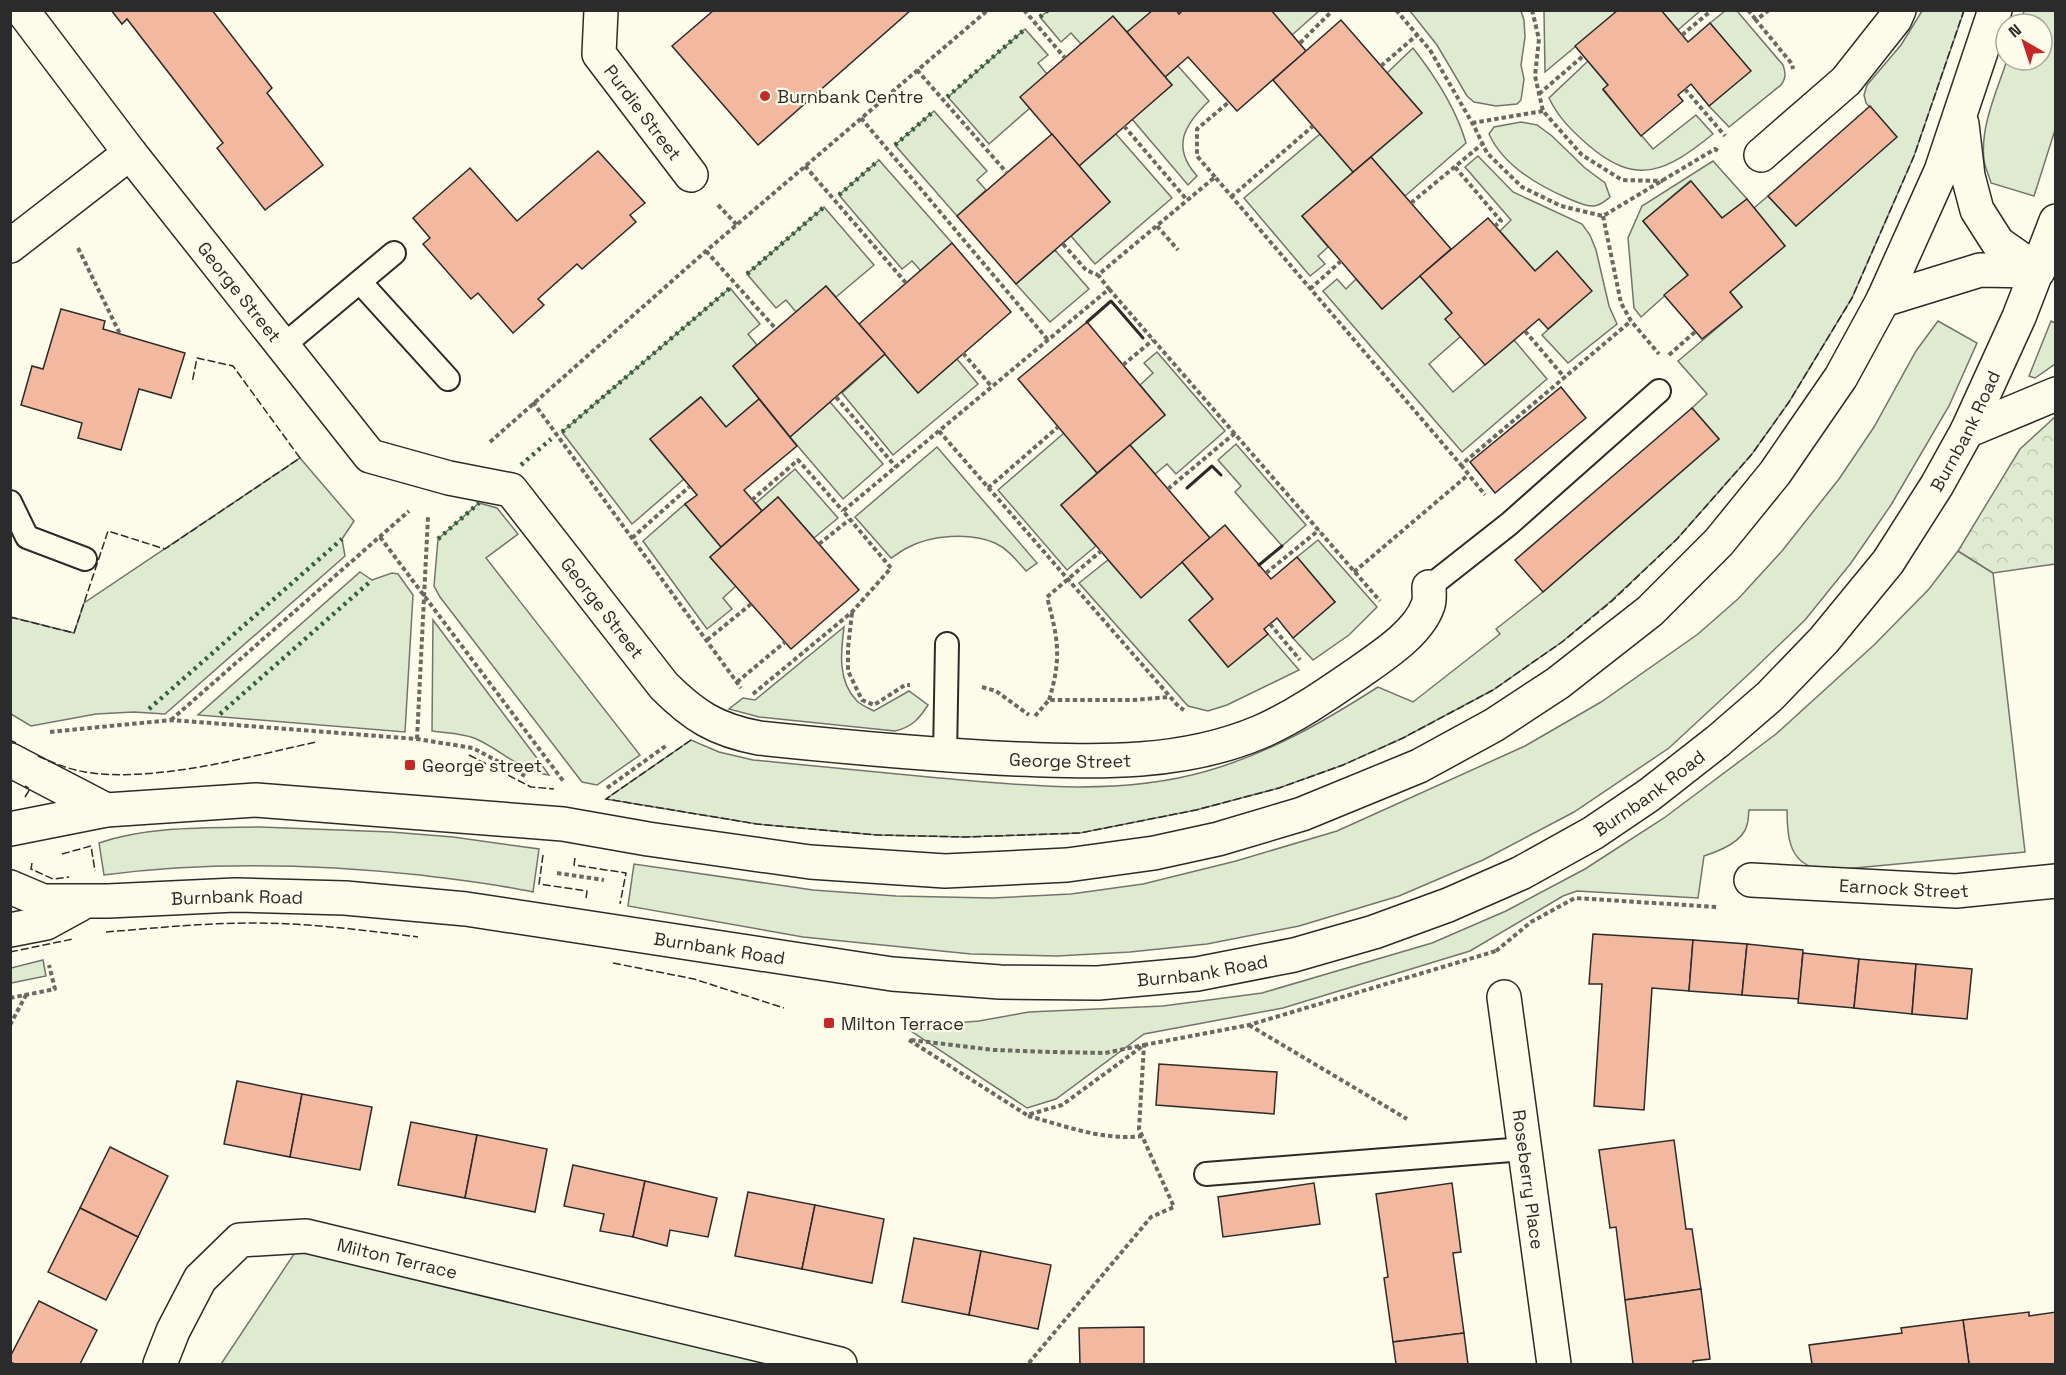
<svg xmlns="http://www.w3.org/2000/svg" width="2066" height="1375" font-family="'Space Grotesk',sans-serif">
<style>
.grass{fill:#deebd1;stroke:#74746e;stroke-width:1.5}
.forest{fill:url(#forest-crowns);stroke:#74746e;stroke-width:1.5}
.building{fill:#f2b8a0;stroke:#2b2b2b;stroke-width:1.5}
.lines{fill:none;stroke-linecap:round;stroke-linejoin:round}
.lane-casing{stroke:#2b2b2b;stroke-width:26}
.street-casing{stroke:#2b2b2b;stroke-width:36}
.primary-casing{stroke:#2b2b2b;stroke-width:36}
.path{stroke:#6a6964;stroke-width:4;stroke-dasharray:4.5 3;stroke-linecap:butt}
.lane{stroke:#fdfbea;stroke-width:22}
.street{stroke:#fdfbea;stroke-width:33}
.primary{stroke:#fdfbea;stroke-width:33}
.hedge{stroke:#34623c;stroke-width:4.5;stroke-dasharray:3 4.5;stroke-linecap:butt}
.fence{stroke:#2b2b2b;stroke-width:1.5;stroke-dasharray:8 3;stroke-linecap:butt}
.wall{stroke:#2b2b2b;stroke-width:3}
.poi-dot{fill:#c62828;stroke:#fdfbea;stroke-width:2}
.labels{text-anchor:middle;dominant-baseline:central;stroke-width:4.5;stroke-linejoin:round;paint-order:stroke}
.poi-label{font-size:18px;fill:#2b2b2b;stroke:#fdfbea;text-anchor:start}
.street-label{font-size:18px;fill:#2b2b2b;stroke:#fdfbea}
</style>
<defs>
<pattern id="forest-crowns" width="20" height="18" patternUnits="userSpaceOnUse" patternTransform="scale(1.5)"><rect width="20" height="18" fill="#deebd1"/><path d="M2 6a3 3 0 1 1 6 0M12 15a3 3 0 1 1 6 0" fill="none" stroke="#bfcab4"/></pattern>
</defs>
<rect width="100%" height="100%" fill="#fdfbea"/>
<g class="grass">
<polygon points="1048,11 1153,11 1127,32 1113,17 1081,44 1071,33 1061,42 1040,17"/>
<polygon points="1271,11 1319,11 1292,35"/>
<polygon points="1410,11 1521,11 1524,20 1525,37 1521,65 1524,79 1521,100 1517,104 1496,106 1474,102 1467,96 1437,45"/>
<polygon points="1544,11 1618,11 1545,72"/>
<polygon points="1661,11 1700,11 1678,30"/>
<path d="M1725 11H1737L1783 65C1786 74 1786 78 1781 85L1729 127 1709 106 1750 71 1710 23Z"/>
<path d="M1922 11H1964L1914 156 1852 298 1789 402 1752 454 1677 539 1612 600 1562 642 1493 690 1403 738 1343 765 1279 788 1196 810 1080 833 965 837 877 835 757 824 606 799 691 740 719 752 753 760C815 766 877 772 939 778 1026 786 1121 796 1207 771 1270 753 1323 722 1378 687L1413 702 1500 634 1496 629 1543 592 1719 439 1692 408 1707 394 1678 361 1742 307 1730 292 1785 246 1754 208 1768 196 1796 226 1896 137 1866 103 1864 95 1867 85 1901 45Z"/>
<path d="M2024 11H2055V130L2034 196 1991 183C1989 175 1985 168 1984 160 1980 126 1997 91 2007 60H2042V24H2020Z"/>
<polygon points="1025,29 1048,55 1038,63 1047,74 1030,108 989,144 948,97"/>
<path d="M1413 48C1435 76 1456 108 1466 143L1405 196 1371 157 1422 113 1387 73Z"/>
<path d="M1588 61 1608 85 1603 90 1653 149 1696 115 1713 134C1667 171 1637 188 1587 144 1571 130 1558 117 1549 98Z"/>
<path d="M1178 66 1209 101C1184 125 1171 147 1197 176L1188 185 1132 119 1172 85 1165 77Z"/>
<polygon points="934,111 987,171 977,180 986,190 957,216 895,145"/>
<path d="M1521 122 1537 125 1552 136 1585 168 1605 183 1610 197C1605 201 1601 205 1594 206 1586 207 1575 201 1567 198 1537 185 1503 165 1489 134L1494 127Z"/>
<polygon points="1116,134 1172,198 1095,264 1071,236 1110,202 1079,166"/>
<polygon points="1320,134 1353,172 1302,216 1328,247 1318,256 1325,264 1310,276 1244,198"/>
<polygon points="1478,156 1513,192 1582,224 1590,235 1596,250 1609,306 1617,324 1568,363 1542,335 1591,291 1557,252 1535,271 1500,231 1511,220 1465,167"/>
<polygon points="879,160 952,243 921,271 912,261 902,269 839,195"/>
<polygon points="1713,161 1747,199 1722,218 1690,181 1643,221 1688,275 1641,317 1634,308 1628,238 1642,206"/>
<polygon points="824,207 874,265 836,297 826,286 796,312 786,300 776,308 747,274"/>
<polygon points="1055,250 1089,289 1050,322 1016,284"/>
<polygon points="1420,276 1452,313 1461,336 1429,364 1453,392 1514,340 1547,379 1462,452 1323,291 1337,279 1346,289 1356,279 1382,309"/>
<polygon points="730,288 760,324 748,334 757,345 733,366 759,399 726,427 700,397 650,439 684,479 632,524 562,432"/>
<polygon points="1938,321 1977,343 1949,406 1891,505 1851,563 1805,620 1751,672 1669,748 1574,812 1483,860 1399,896 1299,926 1207,944 1130,952 1057,956 971,954 803,937 628,906 634,864 813,890 896,896 992,898 1071,894 1143,884 1236,861 1337,831 1525,746 1601,702 1698,634 1739,598 1782,551 1839,479 1874,427 1916,351"/>
<polygon points="2051,321 2055,323 2055,364 2035,378 2029,376"/>
<polygon points="1157,352 1225,431 1176,474 1167,464 1155,474 1130,445 1165,415 1140,385 1153,373 1144,363"/>
<polygon points="885,354 918,393 957,359 978,384 893,455 842,393"/>
<polygon points="830,402 883,464 843,499 790,437"/>
<polygon points="1064,433 1097,473 1061,505 1096,546 1067,570 998,490"/>
<polygon points="1236,444 1306,525 1282,546 1235,492 1241,486 1218,460"/>
<path d="M937 447 1037 563 1026 571C1017 561 1008 549 995 543 970 532 930 535 907 548 901 551 896 555 891 558L855 517Z"/>
<polygon points="300,458 354,521 342,539 345,556 165,714 134,712 96,714 31,726 11,714 11,617 74,633 84,603"/>
<polygon points="795,469 838,518 814,538 778,497 762,511 756,503"/>
<polygon points="479,503 497,508 518,534 486,558 640,755 597,785 582,782 440,597 434,586 438,539"/>
<polygon points="685,504 721,547 710,557 736,586 723,598 732,609 707,629 643,541"/>
<polygon points="1318,540 1377,607 1349,635 1313,660 1293,638 1335,602 1297,557"/>
<path d="M1958 551 1993 573 2025 852 1844 869C1835 868 1825 869 1816 868 1788 862 1787 833 1787 810H1749C1748 815 1749 820 1747 825 1743 842 1719 851 1704 856L1698 898 1577 891 1563 896 1470 951 1283 1008 1144 1034 1056 1099 1027 1108 905 1027 979 1021 1029 1012 1163 1006 1262 993 1432 943 1506 911 1585 869 1664 818 1776 734 1874 645 1929 589Z"/>
<polygon points="1108,560 1141,597 1182,562 1213,599 1189,620 1228,667 1268,634 1299,670 1227,705 1208,711 1188,706 1079,583"/>
<polygon points="360,572 372,580 392,573 398,574 413,595 405,732 198,715"/>
<path d="M433 620 539 761 549 775C521 772 499 748 474 738 461 733 445 733 432 731Z"/>
<path d="M844 627C841 651 837 681 857 701 861 705 868 708 874 711L909 691 928 705C919 719 912 727 895 731L759 717 729 709 743 698 755 700Z"/>
<path d="M260 827 391 832 453 837 539 849 533 892C496 884 458 880 420 875 314 864 209 861 104 875L99 843C149 826 207 828 260 827Z"/>
<polygon points="43,960 46,976 11,983 11,968"/>
<polygon points="306,1236 840,1364 221,1364"/>
</g>
<polygon class="forest" points="2055,417 2055,564 1993,573 1958,551 2020,449"/>
<g class="building">
<polygon points="111,10 212,10 272,88 267,93 323,165 265,210 217,148 223,143 127,19 122,24"/>
<polygon points="714,10 911,10 758,145 672,46"/>
<polygon points="1153,10 1176,10 1179,14 1183,10 1271,10 1306,51 1237,111 1188,57 1165,77 1127,32"/>
<polygon points="1618,10 1661,10 1688,42 1710,23 1751,71 1709,106 1691,84 1678,95 1683,101 1641,136 1603,89 1608,85 1575,46"/>
<polygon points="1113,16 1172,85 1079,166 1020,97"/>
<polygon points="1341,20 1422,113 1353,172 1273,80"/>
<polygon points="1870,106 1897,137 1796,226 1768,196"/>
<polygon points="1052,134 1110,202 1016,284 957,216"/>
<polygon points="598,151 645,203 630,215 636,222 582,269 577,264 538,299 544,305 513,333 478,293 471,299 423,244 430,238 413,218 470,168 517,221"/>
<polygon points="1371,157 1451,249 1382,309 1302,216"/>
<polygon points="1691,181 1722,218 1747,199 1785,246 1730,292 1742,307 1702,339 1664,295 1688,275 1643,221"/>
<polygon points="1488,218 1535,271 1557,251 1592,291 1548,329 1539,319 1485,365 1445,319 1452,313 1420,276"/>
<polygon points="952,243 1011,312 918,393 859,324"/>
<polygon points="826,286 885,354 790,437 733,366"/>
<polygon points="61,309 105,321 103,329 185,353 171,398 139,389 121,450 78,438 82,423 21,405 32,366 43,369"/>
<polygon points="1087,322 1165,415 1097,473 1018,379"/>
<polygon points="1561,387 1586,418 1495,493 1470,462"/>
<polygon points="701,397 726,427 759,399 797,446 744,490 762,511 721,547 685,504 697,495 650,439"/>
<polygon points="1692,408 1719,439 1543,592 1515,560"/>
<polygon points="1130,445 1210,538 1141,598 1061,505"/>
<polygon points="778,497 859,590 791,649 710,557"/>
<polygon points="1225,525 1271,579 1297,557 1335,602 1293,638 1277,618 1264,629 1268,634 1228,667 1189,620 1213,599 1182,562"/>
<polygon points="1593,934 1693,940 1689,991 1652,988 1644,1110 1594,1106 1602,984 1589,984"/>
<polygon points="1693,940 1747,944 1742,995 1689,991"/>
<polygon points="1747,944 1803,950 1799,999 1742,995"/>
<polygon points="1803,953 1859,959 1854,1008 1798,1003"/>
<polygon points="1859,959 1916,964 1912,1014 1854,1008"/>
<polygon points="1916,964 1972,969 1967,1019 1912,1014"/>
<polygon points="1159,1064 1277,1072 1274,1114 1156,1105"/>
<polygon points="237,1081 302,1094 290,1157 224,1144"/>
<polygon points="302,1094 372,1107 360,1170 290,1157"/>
<polygon points="411,1122 477,1135 465,1198 398,1185"/>
<polygon points="477,1135 547,1149 535,1212 465,1198"/>
<polygon points="1674,1140 1686,1229 1692,1229 1701,1289 1625,1300 1616,1227 1610,1228 1599,1150"/>
<polygon points="110,1147 168,1176 138,1237 80,1208"/>
<polygon points="573,1165 645,1181 633,1237 600,1231 604,1214 564,1206"/>
<polygon points="645,1181 717,1198 708,1237 670,1230 667,1246 633,1237"/>
<polygon points="1314,1183 1320,1224 1223,1237 1218,1197"/>
<polygon points="1452,1183 1461,1252 1453,1253 1464,1333 1393,1342 1384,1278 1388,1277 1376,1194"/>
<polygon points="748,1192 815,1205 802,1269 735,1256"/>
<polygon points="815,1205 884,1219 872,1283 802,1269"/>
<polygon points="80,1208 138,1237 106,1300 48,1272"/>
<polygon points="914,1238 981,1251 969,1315 902,1302"/>
<polygon points="981,1251 1051,1265 1038,1329 969,1315"/>
<polygon points="1701,1289 1710,1359 1693,1361 1693,1364 1633,1364 1625,1300"/>
<polygon points="39,1301 97,1330 80,1364 15,1364 10,1362 10,1357"/>
<polygon points="2029,1312 2029,1316 2056,1312 2056,1364 1969,1364 1963,1320"/>
<polygon points="1963,1320 1969,1364 1812,1364 1809,1345 1902,1333 1901,1328"/>
<polygon points="1144,1327 1144,1364 1080,1364 1079,1328"/>
<polygon points="1464,1333 1468,1364 1396,1364 1393,1342"/>
</g>
<g class="lines">
<defs>
<g id="lane">
<polyline points="360,282 448,379"/>
<polyline points="284,345 394,253"/>
<polyline points="10,502 27,537 85,559"/>
<polyline points="1429,587 1509,524 1659,391"/>
<polyline points="945,756 947,644"/>
<polyline points="1206,1174 1524,1149"/>
</g>
<g id="street">
<path id="s1" d="M22 10 130 153 370 456 449 478 511 490 664 686C694 716 716 730 759 738 845 747 931 755 1017 759 1100 762 1182 765 1260 732 1295 717 1329 693 1361 671 1384 655 1419 632 1428 605 1430 600 1429 593 1429 587"/>
<path id="s2" d="M601 10 599 54 691 175"/>
<polyline points="1761,155 1846,81 1895,19 1899,10"/>
<polyline points="10,246 130,153"/>
<polyline points="1967,431 2056,394"/>
<path id="s3" d="M1751 880 1956 891 2056 881"/>
<path id="s4" d="M1504 997 1554 1364"/>
<path id="s5" d="M160 1364 173 1331 200 1279 240 1240 306 1236 840 1364"/>
</g>
<g id="primary">
<polyline points="1962,124 1968,176 1977,210 1998,243 2038,271"/>
<polyline points="1883,300 1980,270 2038,271"/>
<polyline points="10,760 106,810"/>
<polyline points="10,829 106,810 256,800 563,824 648,839 810,862 945,871 1067,865 1154,853 1218,839 1302,814 1419,766 1494,725 1558,683 1650,611 1719,542 1775,473 1841,377 1883,300 1941,171 1995,10"/>
<path id="s6" d="M10 887 43 901H108L235 895 345 898 466 909 892 974 1000 982 1098 983 1197 974 1294 955 1374 932 1448 905 1521 873 1593 833 1649 795 1718 741 1770 696 1824 640 1888 562 1937 485 1967 431 2019 317 2056 221"/>
<polyline points="10,930 46,923 79,905"/>
</g>
</defs>
<use href="#lane" class="lane-casing"/>
<use href="#street" class="street-casing"/>
<use href="#primary" class="primary-casing"/>
<g class="path">
<polyline points="1024,10 1065,58"/>
<polyline points="1396,10 1430,50 1474,126 1487,153 1522,187 1561,206 1603,216 1715,149 1718,151"/>
<polyline points="1532,10 1539,39 1535,76 1543,111 1582,155 1622,180 1663,181"/>
<polyline points="1748,10 1756,20"/>
<polyline points="1769,10 1756,20 1792,64 1793,69"/>
<polyline points="1682,35 1712,10"/>
<polyline points="1300,43 1333,10"/>
<polyline points="1381,66 1417,35"/>
<polyline points="917,70 1007,173"/>
<polyline points="1685,89 1725,136"/>
<polyline points="1539,94 1583,56"/>
<polyline points="861,118 1048,340"/>
<polyline points="1472,123 1543,111"/>
<polyline points="1124,126 1187,200"/>
<polyline points="805,166 906,283"/>
<polyline points="1455,167 1501,221 1495,226"/>
<polyline points="1215,177 1197,156 1197,129 1229,102"/>
<polyline points="1231,197 1313,126"/>
<polyline points="1411,203 1481,145"/>
<polyline points="718,205 737,225"/>
<polyline points="1603,216 1621,303 1631,321 1659,354"/>
<polyline points="1157,226 1178,250"/>
<polyline points="1063,244 1086,270 1098,275"/>
<polyline points="78,248 120,334"/>
<polyline points="706,251 776,329"/>
<polyline points="1109,289 1380,601"/>
<polyline points="1310,289 1341,261"/>
<polyline points="1525,331 1565,378"/>
<polyline points="963,353 992,387"/>
<polyline points="1669,355 1695,332"/>
<polyline points="1123,365 1153,340"/>
<polyline points="836,397 896,467"/>
<polyline points="533,402 741,688"/>
<polyline points="939,431 1179,707 1184,710"/>
<polyline points="490,442 706,251 988,10"/>
<polyline points="1461,465 1485,495"/>
<polyline points="988,488 1058,427"/>
<polyline points="1168,489 1235,433"/>
<polyline points="752,500 798,460 843,511"/>
<polyline points="380,537 564,782"/>
<polyline points="632,538 689,487"/>
<polyline points="819,544 849,520"/>
<polyline points="1354,572 1468,475"/>
<polyline points="1266,573 1319,530"/>
<polyline points="852,613 848,648 848,671 862,700 874,705 905,685 910,685"/>
<polyline points="1270,624 1300,660"/>
<polyline points="707,640 751,604"/>
<polyline points="737,682 785,642"/>
<polyline points="982,687 996,691 1029,715"/>
<polyline points="753,694 852,612 891,568 843,511 1109,289 1098,275 1215,177 1461,465 1631,321"/>
<path d="M1049 700C1062 657 1058 639 1047 597L1101 551"/>
<polyline points="1035,716 1049,700 1133,700 1170,697"/>
<polyline points="171,720 409,511"/>
<polyline points="50,732 171,720 417,739 473,748 525,776"/>
<polyline points="417,739 428,517"/>
<polyline points="607,788 667,745"/>
<polyline points="557,873 604,880"/>
<polyline points="1496,951 1531,922 1575,898 1717,907"/>
<polyline points="10,998 55,989 49,965"/>
<polyline points="10,1025 26,995"/>
<polyline points="1249,1025 1407,1119"/>
<polyline points="909,1040 1027,1115 1062,1105 1144,1045 1249,1025 1496,951"/>
<polyline points="911,1040 994,1050 1053,1052 1105,1053 1144,1045 1139,1129 1174,1207 1151,1217 1028,1364"/>
<path d="M1028 1116C1066 1126 1103 1141 1143 1136"/>
</g>
<use href="#lane" class="lane"/>
<use href="#street" class="street"/>
<use href="#primary" class="primary"/>
<g class="hedge">
<polyline points="1040,17 1048,10"/>
<polyline points="947,97 1025,29"/>
<polyline points="895,145 934,111"/>
<polyline points="839,195 879,160"/>
<polyline points="747,274 824,207"/>
<polyline points="562,432 730,288"/>
<polyline points="521,465 551,439"/>
<polyline points="438,539 479,503"/>
<polyline points="149,709 342,539"/>
<polyline points="220,714 372,580"/>
</g>
<g class="fence">
<polyline points="10,617 74,633 108,531 165,549 300,458 233,366 197,358 192,383"/>
<polyline points="10,740 16,743"/>
<polyline points="691,740 606,799 757,824 877,835 965,837 1080,833 1196,810 1279,788 1343,765 1403,738 1493,690 1562,642 1612,601 1677,539 1752,454 1789,402 1852,298 1914,156 1964,10"/>
<polyline points="469,755 531,787 554,789"/>
<path d="M38 756C53 763 68 769 85 772 153 783 248 757 316 742"/>
<polyline points="25,797 30,789 25,786"/>
<polyline points="62,854 91,846 95,871"/>
<polyline points="543,855 539,884 587,891 586,899"/>
<polyline points="575,858 574,865 626,873 620,904"/>
<polyline points="32,863 31,869 53,879 69,877"/>
<path d="M106 932C155 928 204 923 253 923 308 923 363 930 418 937"/>
<polyline points="10,952 73,939"/>
<polyline points="613,963 694,979 784,1008"/>
</g>
<g class="wall">
<polyline points="1087,322 1111,301 1143,338"/>
<polyline points="1187,488 1212,466 1221,475"/>
<polyline points="1259,565 1282,546"/>
</g>
</g>
<g class="poi-dot">
<circle cx="765" cy="96" r="6"/>
<rect x="404" y="759" width="12" height="12" rx="3"/>
<rect x="823" y="1017" width="12" height="12" rx="3"/>
</g>
<g class="labels">
<g class="poi-label">
<text x="777" y="96">Burnbank Centre</text>
<text x="422" y="765">George street</text>
<text x="841" y="1023">Milton Terrace</text>
</g>
<g class="street-label">
<text stroke="none"><textPath href="#s2" startOffset="117">Purdie Street</textPath></text>
<text stroke="none"><textPath href="#s1" startOffset="356">George Street</textPath></text>
<text stroke="none"><textPath href="#s6" startOffset="2174">Burnbank Road</textPath></text>
<text stroke="none"><textPath href="#s1" startOffset="860">George Street</textPath></text>
<text stroke="none"><textPath href="#s1" startOffset="1382">George Street</textPath></text>
<text stroke="none"><textPath href="#s6" startOffset="1688">Burnbank Road</textPath></text>
<text stroke="none"><textPath href="#s3" startOffset="153">Earnock Street</textPath></text>
<text stroke="none"><textPath href="#s6" startOffset="230">Burnbank Road</textPath></text>
<text stroke="none"><textPath href="#s6" startOffset="716">Burnbank Road</textPath></text>
<text stroke="none"><textPath href="#s6" startOffset="1202">Burnbank Road</textPath></text>
<text stroke="none"><textPath href="#s4" startOffset="184">Roseberry Place</textPath></text>
<text stroke="none"><textPath href="#s5" startOffset="310">Milton Terrace</textPath></text>
</g>
</g>
<rect width="2066" height="1375" fill="none" stroke="#2b2b2b" stroke-width="24"/>
<g transform="translate(2024 42) rotate(321)"><circle r="28" fill="#fdfbea" stroke="#a9a89e" stroke-width="1.5"/>
<path d="M0-4.5L10 22L0 15L-10 22Z" fill="#c62828"/>
<text y="-9" font-size="16" font-weight="bold" text-anchor="middle" fill="#2b2b2b">N</text>
</g>
</svg>
